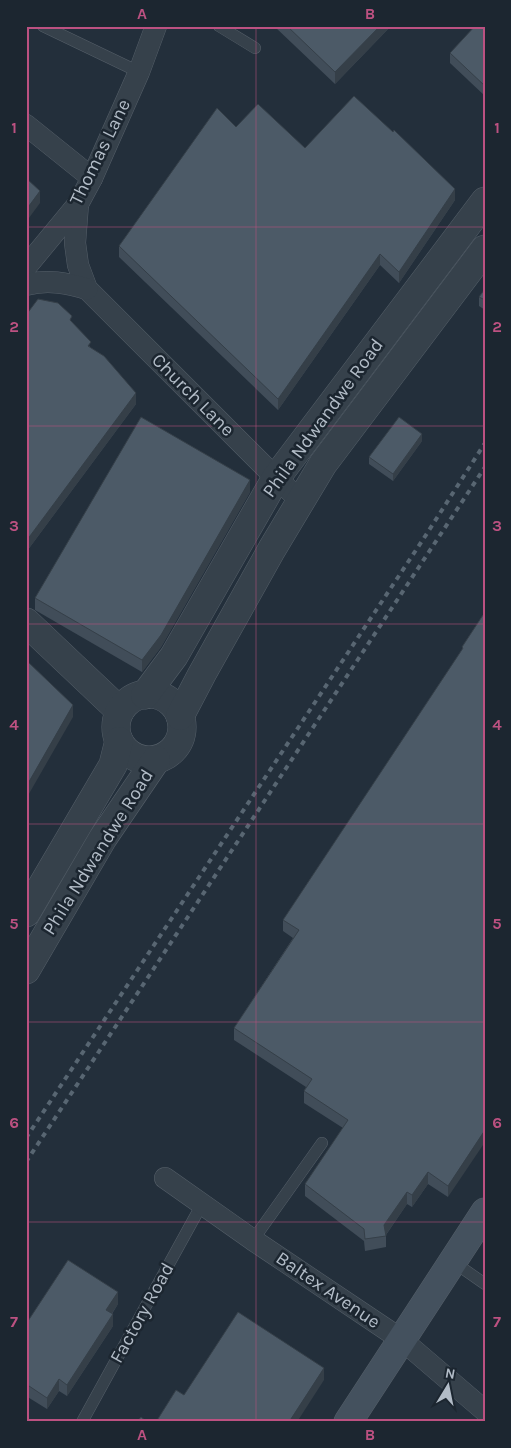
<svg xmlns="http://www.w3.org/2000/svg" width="511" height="1448" font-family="Karla,sans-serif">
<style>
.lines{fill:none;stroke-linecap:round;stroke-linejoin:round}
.service-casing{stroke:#555f69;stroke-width:12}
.minor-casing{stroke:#555f69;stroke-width:22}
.tertiary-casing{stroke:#555f69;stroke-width:29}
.secondary-casing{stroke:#555f69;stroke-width:29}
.service{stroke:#36414b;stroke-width:11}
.minor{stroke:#36414b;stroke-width:21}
.tertiary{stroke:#36414b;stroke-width:28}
.secondary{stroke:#44515e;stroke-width:28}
.rail{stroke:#586672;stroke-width:4;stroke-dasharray:5 5;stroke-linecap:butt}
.wall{fill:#414d59}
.shaded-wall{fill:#353f48}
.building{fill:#4c5a67;stroke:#353f48}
.grid{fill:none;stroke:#bc5181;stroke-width:1;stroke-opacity:0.55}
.labels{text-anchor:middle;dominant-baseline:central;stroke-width:5;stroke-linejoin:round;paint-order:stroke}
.street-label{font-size:19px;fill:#b2bcc7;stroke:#1c2630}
.neatline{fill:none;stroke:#bc5181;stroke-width:2}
.grid-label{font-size:16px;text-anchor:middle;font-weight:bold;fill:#bc5181}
</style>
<rect width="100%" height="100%" fill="#232f3b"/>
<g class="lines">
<defs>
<g id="service">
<polyline points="43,26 139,72"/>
<polyline points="219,26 255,48"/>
<polyline points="253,1240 322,1143"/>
<polyline points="452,1261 485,1284"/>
<polyline points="82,1422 202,1204"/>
</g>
<g id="minor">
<polyline points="26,125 92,178"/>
<polyline points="78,204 75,243 78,265 87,289 276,478 300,500"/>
<polyline points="26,267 78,204 92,178 139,72 156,26"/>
<path d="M26 285C47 279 67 283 87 289"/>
<polyline points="165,1178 253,1240 402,1340 485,1411"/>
</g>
<g id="tertiary">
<polyline points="26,622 120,711"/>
<circle cx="149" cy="727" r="33"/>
<polyline points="145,695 174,656 276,478 485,201"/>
<polyline points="180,716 202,674 272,549 323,464 485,249"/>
<polyline points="26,913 113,765 119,741"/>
<polyline points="26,970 103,838 156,760"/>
</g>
<polyline id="secondary" points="348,1422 485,1212"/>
</defs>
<use href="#service" class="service-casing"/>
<use href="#minor" class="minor-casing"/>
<use href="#tertiary" class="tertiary-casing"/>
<use href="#secondary" class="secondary-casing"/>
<use href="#service" class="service"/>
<use href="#minor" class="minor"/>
<use href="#tertiary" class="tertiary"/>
<use href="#secondary" class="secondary"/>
<g class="rail">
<polyline points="26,1138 424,538 485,443"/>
<polyline points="26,1162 485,467"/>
</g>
</g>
<g class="wall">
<polygon points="274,26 391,26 335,84"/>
<polygon points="485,26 485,96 450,63 450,53"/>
<polygon points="236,127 305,148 455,200 399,283 380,265 278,410 119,257 119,246"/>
<polygon points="485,289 485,310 479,306 479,297"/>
<polygon points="26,315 72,322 91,348 136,404 27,551 26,550"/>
<polygon points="422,441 393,481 369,464 369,457"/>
<polygon points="250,492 161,647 142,672 35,610 35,598"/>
<polygon points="483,615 448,1197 428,1184 412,1207 407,1204 386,1235 386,1247 365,1251 364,1241 305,1196 305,1184 343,1128 304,1103 304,1091 306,1087 234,1040 234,1028 293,938 283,931 283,920 462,651 462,647"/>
<polygon points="118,1304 112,1314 113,1326 67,1396 59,1391 47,1409 26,1396 26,1324"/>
</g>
<g class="shaded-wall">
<polygon points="380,26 391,26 335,84 335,72"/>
<polygon points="455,189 455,200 399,283 399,272"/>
<polygon points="40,191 40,203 26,222 26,210"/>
<polygon points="380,254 380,265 278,410 278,399"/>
<polygon points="136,393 136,404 27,551 27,540"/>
<polygon points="422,434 422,441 393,481 393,474"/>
<polygon points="250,480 250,492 161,647 142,672 142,660"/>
<polygon points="73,705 73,717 26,799 26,787"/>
<polygon points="485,1130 485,1142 448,1197 448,1186"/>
<polygon points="428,1172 428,1184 412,1207 412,1195"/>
<polygon points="407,1192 407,1204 385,1236 384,1225"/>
<polygon points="118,1292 118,1304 106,1322 106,1310"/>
<polygon points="113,1314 113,1326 67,1396 67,1385"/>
<polygon points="324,1368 324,1380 297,1422 289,1422"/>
<polygon points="59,1379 59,1391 47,1409 47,1398"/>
</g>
<g class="building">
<polygon points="287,26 380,26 335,72"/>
<polygon points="475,26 485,26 485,86 450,53"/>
<polygon points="354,96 393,132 394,130 455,189 399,272 380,254 278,399 119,246 217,108 236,127 258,104 305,148"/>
<polygon points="26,178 40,191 26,210"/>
<polygon points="485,289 485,300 479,297"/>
<polygon points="38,299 58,303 72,316 70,320 91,342 88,346 104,356 136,393 27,540 26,539 26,315"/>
<polygon points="141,417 250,480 161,635 142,660 35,598"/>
<polygon points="399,417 422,434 393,474 369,457"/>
<polygon points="483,615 485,616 485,1130 448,1186 428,1172 412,1195 407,1192 384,1225 386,1236 365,1239 364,1229 305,1184 348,1120 304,1091 312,1079 234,1028 299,930 283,920 463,648 462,647"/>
<polygon points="26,660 73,705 26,787"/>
<polygon points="68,1260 118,1292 106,1310 113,1314 67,1385 59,1379 47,1398 26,1384 26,1324"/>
<polygon points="238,1312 324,1368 289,1422 156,1422 176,1390 184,1395"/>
<polygon points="141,1417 147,1422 137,1422"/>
</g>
<path class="grid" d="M256 26V1422M26 227H485M26 426H485M26 624H485M26 824H485M26 1022H485M26 1222H485"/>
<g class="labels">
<g class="street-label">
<text transform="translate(100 152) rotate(-64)">Thomas Lane</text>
<text transform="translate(193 395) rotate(45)">Church Lane</text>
<text transform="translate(323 418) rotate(-54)">Phila Ndwandwe Road</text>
<text transform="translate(98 852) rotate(-58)">Phila Ndwandwe Road</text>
<text transform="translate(328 1290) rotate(34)">Baltex Avenue</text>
<text transform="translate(142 1313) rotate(-61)">Factory Road</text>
</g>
</g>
<rect width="511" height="1448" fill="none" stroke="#1c2630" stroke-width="55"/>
<g transform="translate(448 1386) rotate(10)" stroke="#1c2630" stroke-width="4" paint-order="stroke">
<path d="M0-4L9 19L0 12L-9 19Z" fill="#b2bcc7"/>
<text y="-8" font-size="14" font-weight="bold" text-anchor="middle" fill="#b2bcc7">N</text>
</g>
<rect x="28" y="28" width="456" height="1392" class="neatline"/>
<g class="grid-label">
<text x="142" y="19">A</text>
<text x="370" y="19">B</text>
<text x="14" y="133">1</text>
<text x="497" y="133">1</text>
<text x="14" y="332">2</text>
<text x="497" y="332">2</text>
<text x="14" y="531">3</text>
<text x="497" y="531">3</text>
<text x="14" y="730">4</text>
<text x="497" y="730">4</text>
<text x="14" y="929">5</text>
<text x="497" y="929">5</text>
<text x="14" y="1128">6</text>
<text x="497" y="1128">6</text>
<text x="14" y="1327">7</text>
<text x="497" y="1327">7</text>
<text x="142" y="1440">A</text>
<text x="370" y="1440">B</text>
</g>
</svg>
